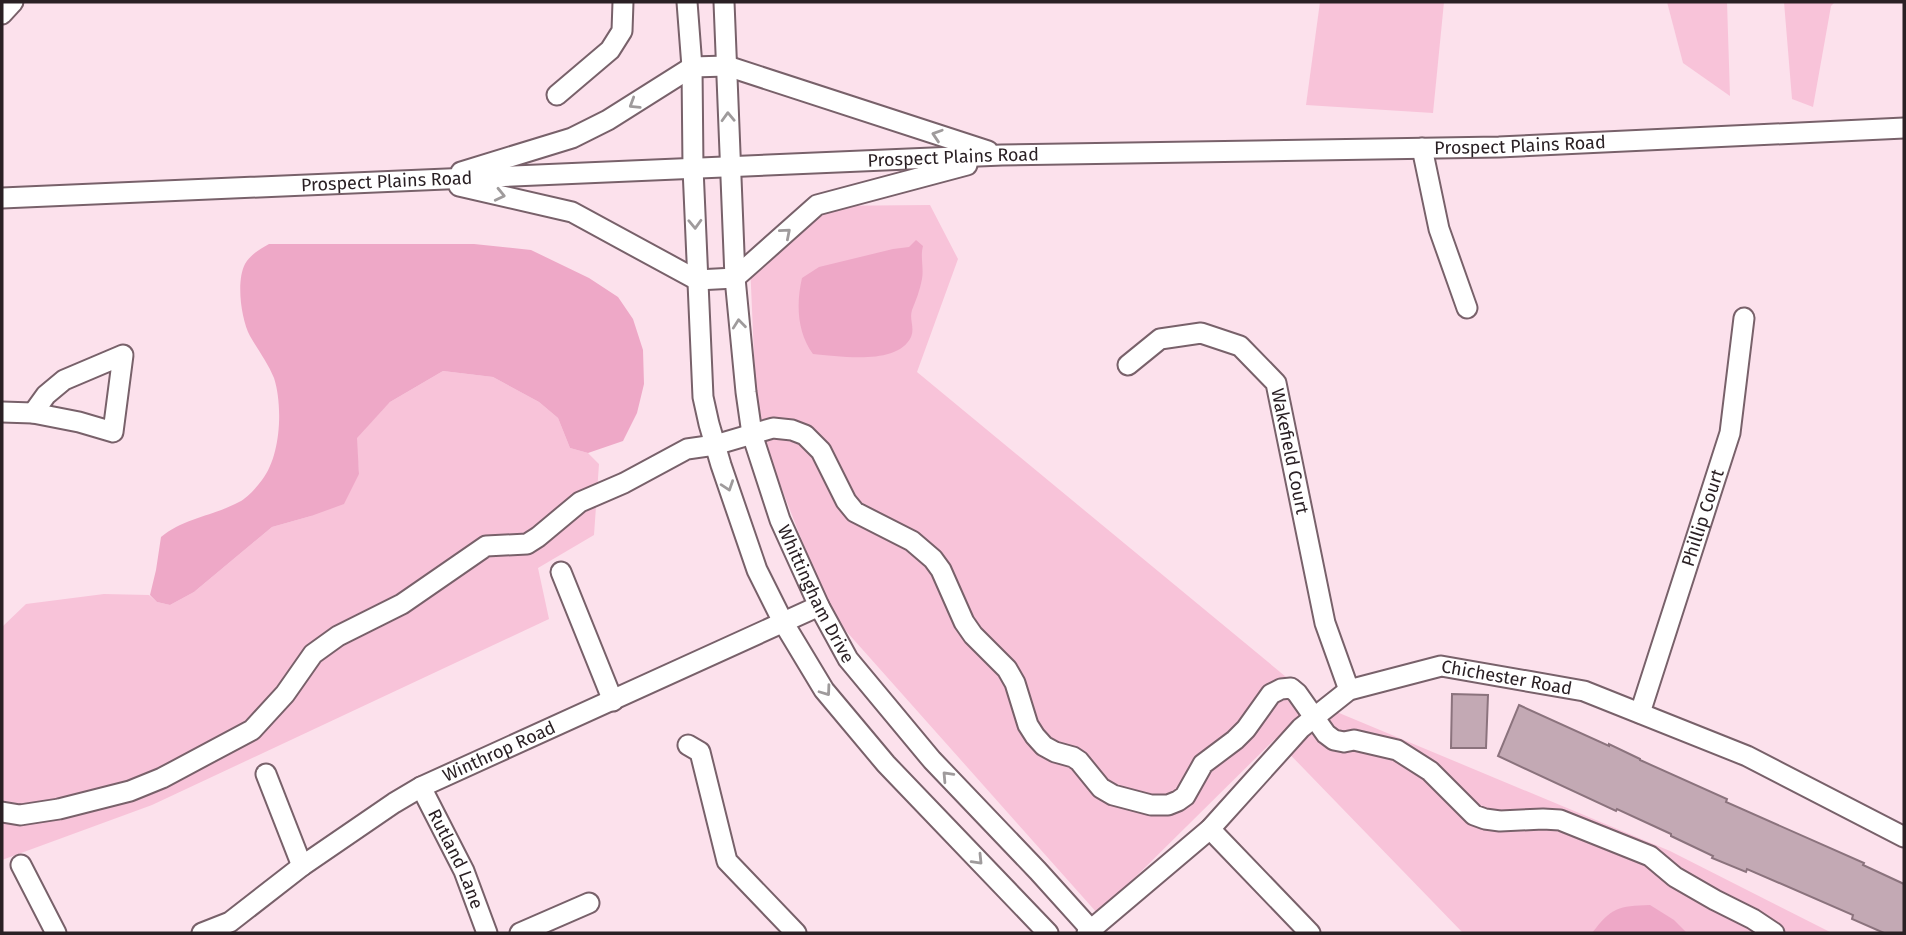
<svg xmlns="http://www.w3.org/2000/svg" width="1906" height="935" font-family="'Fira Sans',sans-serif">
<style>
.green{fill:#f8c3d9}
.water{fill:#eea8c7}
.building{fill:#c3a9b4;stroke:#8b737d;stroke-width:2}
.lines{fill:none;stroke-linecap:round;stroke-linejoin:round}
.minor-casing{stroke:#78616a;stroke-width:23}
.minor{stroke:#fff;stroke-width:19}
.oneway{stroke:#9f9b9c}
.labels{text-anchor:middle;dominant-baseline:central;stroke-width:5;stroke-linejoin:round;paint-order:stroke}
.street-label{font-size:18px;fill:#2a2024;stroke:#fce1ec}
</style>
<rect width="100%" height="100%" fill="#fce1ec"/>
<g class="green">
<polygon points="1320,2 1444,2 1433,113 1306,105"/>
<polygon points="1667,2 1727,2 1730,96 1683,63"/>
<polygon points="1784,2 1835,2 1831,6 1813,107 1792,99"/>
<polygon points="930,205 958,259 917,372 1320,705 1670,851 1832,933 1463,933 1275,739 1098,914 830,613 757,425 750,263 818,206"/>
<polygon points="443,371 493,377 539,402 558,418 570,448 588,453 599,464 594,535 538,568 549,619 152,805 2,860 2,627 26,604 104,594 149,595 157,602 170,605 194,592 272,527 311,516 359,474 356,438 390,402"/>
</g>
<g class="water">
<path d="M916 240 923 246C920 257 924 267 922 279 920 290 916 300 912 310 909 320 915 327 911 337 897 366 840 356 813 354 797 332 796 304 802 278L819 267 893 249 909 247Z"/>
<path d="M269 244H474L531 250 589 278 618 297 633 319 643 350 644 384 637 413 623 441 588 453 570 448 558 418 539 402 493 377 443 371 390 402 357 438 359 474 344 504 311 516 272 527 194 592 170 605 157 602 150 595 156 570 161 537C184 518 213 516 239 502 247 498 256 488 262 480 281 456 283 406 274 378 268 363 258 350 250 336 241 319 236 281 245 264 251 254 260 249 269 244Z"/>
<path d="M1650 905 1674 920 1687 933H1592C1612 907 1618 906 1650 905Z"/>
</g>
<g class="building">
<polygon points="1452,694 1488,695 1486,748 1451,748"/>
<polygon points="1519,705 1609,746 1609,744 1640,759 1640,760 1727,799 1726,802 1864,863 1863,865 1904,884 1904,933 1884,933 1852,919 1853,915 1747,869 1746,872 1712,858 1713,856 1671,836 1671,834 1617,809 1616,811 1498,756"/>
</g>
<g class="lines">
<defs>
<g id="minor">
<polyline points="687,2 692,67 693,168 703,397 709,424 721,465 757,570 783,622 824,690 886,764 1048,933"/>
<path id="s1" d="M724 2 735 278 746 392 752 434 780 520 819 606 848 659 932 760 1038 871 1094 933"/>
<polyline points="2,14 13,2"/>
<polyline points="557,95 610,50 622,31 623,2"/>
<polyline points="1422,148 1439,229 1467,308"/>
<polyline points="461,172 572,138 608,120 692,67 727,66 988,151"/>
<polyline points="459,186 572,212 697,280 735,278 817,205 967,165"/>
<path id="s2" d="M2 198 1002 155 1499 147 1904 128"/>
<polygon points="123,355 113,432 79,422 33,413 46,395 64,380"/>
<path id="s3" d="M1128 365 1160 339 1201 333 1240 346 1276 383 1325 623 1349 690"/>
<polyline points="2,412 33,413"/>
<polyline points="561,572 613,701"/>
<path id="s4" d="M1640 713 1730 433 1744 318"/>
<polyline points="688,745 700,752 727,861 796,933"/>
<polyline points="266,774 302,866"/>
<path id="s5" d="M421 787 464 871 487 933"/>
<polyline points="2,812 20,815 59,809 130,791 162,778 252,730 285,694 313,654 338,636 402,604 486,546 527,544 538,537 580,502 624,483 687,449 715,445 773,428 792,430 805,435 821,451 846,501 855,512 912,541 933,559 941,570 964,622 973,635 1007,669 1015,683 1028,725 1035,736 1044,746 1055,752 1073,757 1079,761 1101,788 1113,795 1151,805 1168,805 1178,801 1185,796 1203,764 1235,740 1246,729 1271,694 1281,689 1291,688 1297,693 1326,734 1334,740 1344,742 1354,740 1397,750 1430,771 1474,815 1485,819 1500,821 1543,819 1560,820 1650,856 1675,877 1715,900 1753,919 1774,933"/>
<polyline points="1210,829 1310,933"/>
<polyline points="21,865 56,933"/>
<path id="s6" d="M202 933 230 922 302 866 394 803 421 787 819 606"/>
<polyline points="520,933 589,903"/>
<path id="s7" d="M1087 933 1210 829 1301 728 1349 690 1441 666 1584 691 1747 756 1904 837"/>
</g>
</defs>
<use href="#minor" class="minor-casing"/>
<use href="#minor" class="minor"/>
</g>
<defs><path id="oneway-chevron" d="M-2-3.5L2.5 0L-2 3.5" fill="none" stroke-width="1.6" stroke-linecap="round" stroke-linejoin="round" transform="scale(1.75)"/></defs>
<g class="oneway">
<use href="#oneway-chevron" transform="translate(634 104) rotate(148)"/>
<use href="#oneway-chevron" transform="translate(728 117) rotate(-92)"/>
<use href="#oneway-chevron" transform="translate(937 135) rotate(-162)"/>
<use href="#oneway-chevron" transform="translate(500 195) rotate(13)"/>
<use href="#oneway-chevron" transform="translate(695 224) rotate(88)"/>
<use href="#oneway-chevron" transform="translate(786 233) rotate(-41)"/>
<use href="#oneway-chevron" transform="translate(739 324) rotate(-96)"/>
<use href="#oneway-chevron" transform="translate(728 486) rotate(71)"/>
<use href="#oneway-chevron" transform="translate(826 691) rotate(54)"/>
<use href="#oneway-chevron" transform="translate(947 776) rotate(-133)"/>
<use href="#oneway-chevron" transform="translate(978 860) rotate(46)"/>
</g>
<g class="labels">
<g class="street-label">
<text stroke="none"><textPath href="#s2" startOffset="1519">Prospect Plains Road</textPath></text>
<text stroke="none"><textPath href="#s2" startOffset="952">Prospect Plains Road</textPath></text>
<text stroke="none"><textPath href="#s2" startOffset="385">Prospect Plains Road</textPath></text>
<text stroke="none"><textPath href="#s3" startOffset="245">Wakefield Court</textPath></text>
<text stroke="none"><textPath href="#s4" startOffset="205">Phillip Court</textPath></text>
<text stroke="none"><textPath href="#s1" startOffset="606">Whittingham Drive</textPath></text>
<text stroke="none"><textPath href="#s7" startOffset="520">Chichester Road</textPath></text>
<text stroke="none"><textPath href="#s6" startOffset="350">Winthrop Road</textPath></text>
<text stroke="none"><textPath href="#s5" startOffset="80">Rutland Lane</textPath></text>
</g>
</g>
<rect width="1906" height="935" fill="none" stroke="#2a2024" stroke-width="7"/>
</svg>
